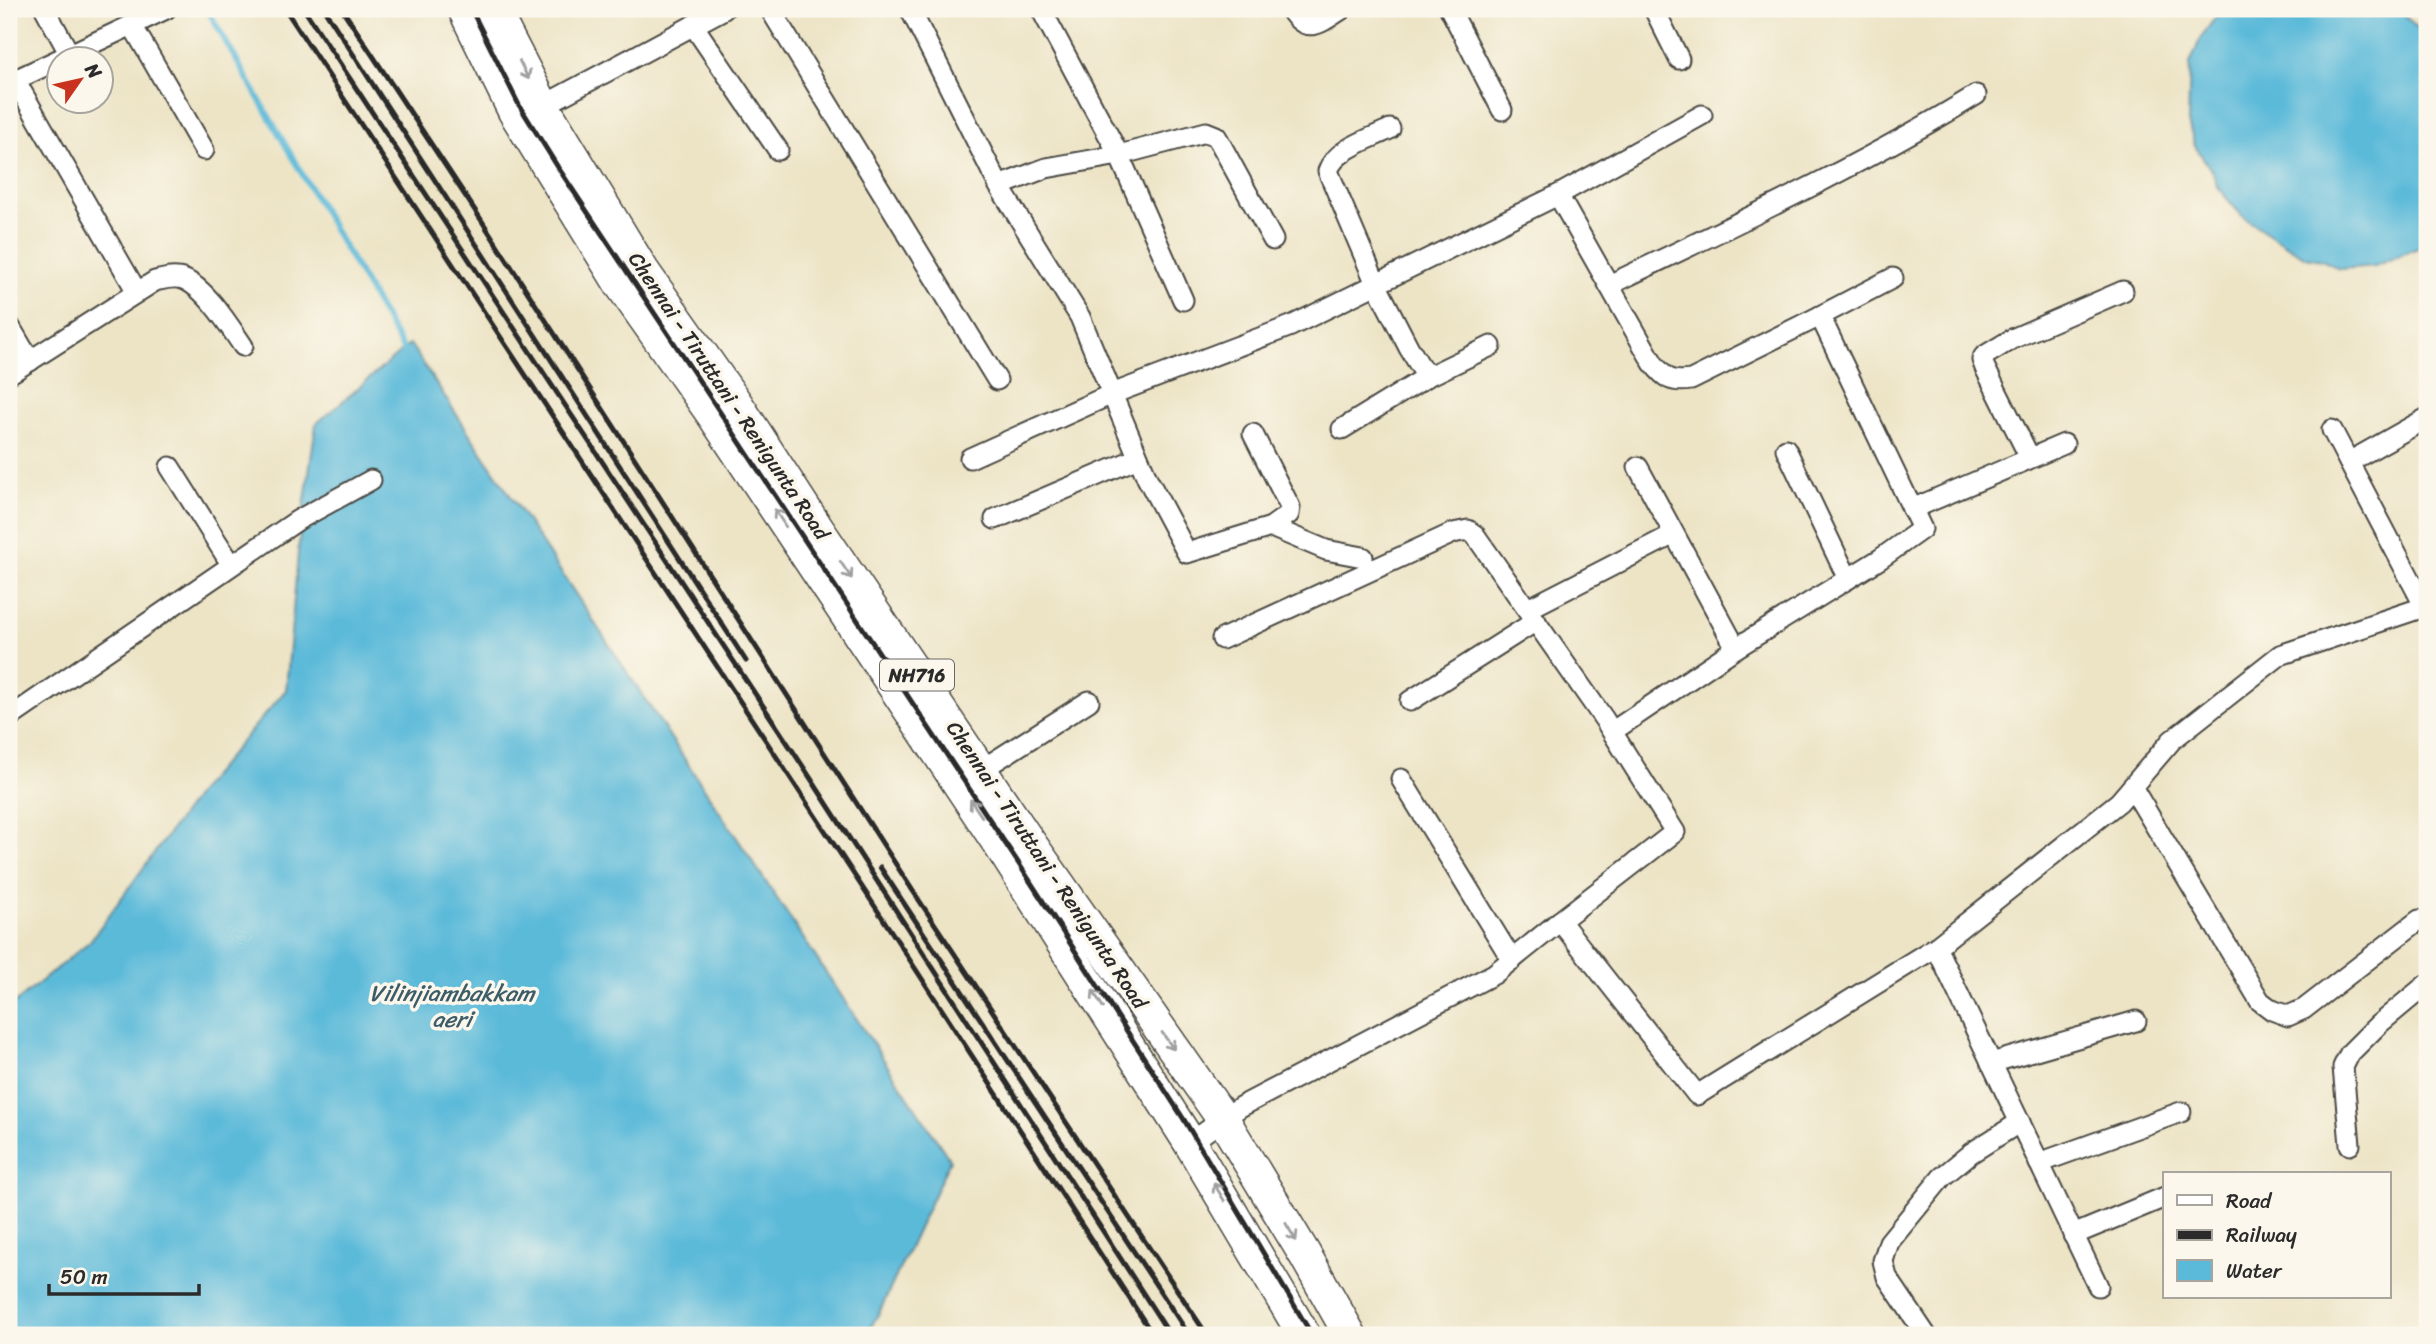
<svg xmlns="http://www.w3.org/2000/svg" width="2436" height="1344" font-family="Sriracha,sans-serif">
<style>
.water{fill:#5bbad9;stroke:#437282;stroke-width:2}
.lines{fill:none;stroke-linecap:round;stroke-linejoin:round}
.stream{stroke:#5bbad9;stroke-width:6}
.minor-casing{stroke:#484742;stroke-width:23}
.trunk-casing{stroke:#484742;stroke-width:35}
.minor{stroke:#fff;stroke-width:19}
.trunk{stroke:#fff;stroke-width:32}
.rail{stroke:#2b2b2b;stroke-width:5}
.oneway{stroke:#a0a0a0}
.labels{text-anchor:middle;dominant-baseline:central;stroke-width:7;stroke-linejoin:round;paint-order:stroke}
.shield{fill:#fbf7ec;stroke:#696865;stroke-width:2}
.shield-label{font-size:19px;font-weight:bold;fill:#2b2b2b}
.street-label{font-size:21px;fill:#2b2b2b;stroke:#fbf7ec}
.water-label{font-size:23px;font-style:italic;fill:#3c5d68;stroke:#fbf7ec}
</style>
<rect width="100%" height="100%" fill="#fbf7ec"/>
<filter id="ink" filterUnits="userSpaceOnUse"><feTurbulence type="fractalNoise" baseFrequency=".0143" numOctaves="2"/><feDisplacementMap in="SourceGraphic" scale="14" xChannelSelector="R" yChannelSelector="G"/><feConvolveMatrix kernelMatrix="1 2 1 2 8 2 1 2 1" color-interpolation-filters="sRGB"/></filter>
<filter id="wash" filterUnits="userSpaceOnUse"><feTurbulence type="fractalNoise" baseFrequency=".00686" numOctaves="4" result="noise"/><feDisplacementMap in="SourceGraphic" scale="28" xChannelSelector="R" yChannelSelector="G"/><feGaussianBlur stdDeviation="1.57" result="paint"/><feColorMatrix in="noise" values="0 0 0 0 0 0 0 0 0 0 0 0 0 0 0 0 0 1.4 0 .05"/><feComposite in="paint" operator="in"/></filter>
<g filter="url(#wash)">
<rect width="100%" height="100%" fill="#ede4c6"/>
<g class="water">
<polygon points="2222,9 2398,9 2427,38 2427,244 2375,266 2340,269 2322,260 2306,257 2289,247 2243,217 2230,202 2217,186 2213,173 2195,146 2188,122 2190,64 2201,37"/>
<polygon points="410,344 950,1160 879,1313 866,1335 9,1335 9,1008 90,941 201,789 286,690 299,542 316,424"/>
</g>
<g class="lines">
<polyline class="stream" points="207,9 407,356"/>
</g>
</g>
<g filter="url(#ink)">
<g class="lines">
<defs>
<g id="minor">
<polyline points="45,9 69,53"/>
<polyline points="770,9 997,380"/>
<polyline points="910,9 999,186 1080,317 1147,478 1187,553 1271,527 1289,514 1290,507 1253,434"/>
<polyline points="1041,9 1119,155 1183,300"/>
<path d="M1290 9C1307 37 1322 22 1342 9"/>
<polyline points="1450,9 1502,110"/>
<polyline points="1654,9 1679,59"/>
<polyline points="132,25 204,150"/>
<polyline points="693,25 778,150"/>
<polyline points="15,80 166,9"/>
<polyline points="9,84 15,80 137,292"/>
<polyline points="535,110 724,9"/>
<path d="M1390 129C1370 139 1335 149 1328 171L1376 284 1409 348 1425 374 1435 373 1491 346"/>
<polyline points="999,186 1046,168 1119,155 1206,132 1216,136 1219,141 1273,240"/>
<path d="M1558 195 1653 363C1665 379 1672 383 1691 380L1820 316"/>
<path d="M1609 285C1733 225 1859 167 1976 95"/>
<polyline points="9,325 30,361"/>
<path d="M9 374 155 281C164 279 174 276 183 279 206 288 230 327 243 346"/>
<polyline points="1342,429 1430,375"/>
<polyline points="2332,430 2427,611"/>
<polyline points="1786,449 1848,579"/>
<polyline points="970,458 1112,394 1291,326 1558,195 1702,115"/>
<polyline points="2030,458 1985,368 1982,360 1984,356 2012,339 2123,291"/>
<polyline points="2349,462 2427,418"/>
<polyline points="170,467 231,564"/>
<polyline points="1638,467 1736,648"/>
<polyline points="1912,509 2064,444"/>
<polyline points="995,519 1138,458"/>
<polyline points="1271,527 1326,550 1363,557"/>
<polyline points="1528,609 1674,534"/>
<polyline points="1222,639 1453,533 1468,530 1475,535 1604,719 1675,832 1560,921"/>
<polyline points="1410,701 1536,621"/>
<polyline points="9,718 298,520 371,480"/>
<polyline points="1613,731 1736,648 1880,559 1922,529 1820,316 1893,278"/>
<polyline points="981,770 1089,701"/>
<polyline points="1401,779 1512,960"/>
<polyline points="2132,787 2260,1001 2272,1010 2288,1016 2304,1009 2419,920"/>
<polyline points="1936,947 2098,1286"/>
<polyline points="1991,1063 2136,1021"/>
<polyline points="1190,1143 1240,1107 1494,974 1560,921 1697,1095 1936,947 2119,802 2172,740 2280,655 2427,606"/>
<polyline points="2350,1145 2343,1067 2350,1053 2379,1024 2427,984"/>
<polyline points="2039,1163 2181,1112"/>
<polyline points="2073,1235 2165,1197"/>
<polyline points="1926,1335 1887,1277 1883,1261 1889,1242 1942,1177 1971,1153 2020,1122"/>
</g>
<g id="trunk">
<polyline points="464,9 514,111 621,285 715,418 1003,850 1190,1143 1304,1335"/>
<polyline points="493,9 543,106 643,271 736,403 817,528 1025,836 1223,1119 1305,1255 1350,1335"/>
</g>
</defs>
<use href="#minor" class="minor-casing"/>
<use href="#trunk" class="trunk-casing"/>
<use href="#minor" class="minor"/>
<use href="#trunk" class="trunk"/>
<g class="rail">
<polyline points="285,9 891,931 1153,1335"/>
<polyline points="304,9 804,768 1170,1335"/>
<polyline points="324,9 746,661"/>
<polyline points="342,9 480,218 913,891 1207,1335"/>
<polyline points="471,9 519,105 559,169 1017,861 1183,1118 1312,1335"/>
<polyline points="880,867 1189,1335"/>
</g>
</g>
<defs><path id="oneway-shaft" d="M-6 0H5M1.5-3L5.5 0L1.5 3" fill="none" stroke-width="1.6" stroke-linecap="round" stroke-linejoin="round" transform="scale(1.75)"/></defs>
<g class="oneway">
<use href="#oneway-shaft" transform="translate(524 70) rotate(63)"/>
<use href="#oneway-shaft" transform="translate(780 518) rotate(-123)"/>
<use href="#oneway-shaft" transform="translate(846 570) rotate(56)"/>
<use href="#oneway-shaft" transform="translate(976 808) rotate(-124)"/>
<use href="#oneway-shaft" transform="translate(1098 999) rotate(-122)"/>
<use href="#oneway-shaft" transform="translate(1168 1041) rotate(55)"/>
<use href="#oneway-shaft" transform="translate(1219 1192) rotate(-121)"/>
<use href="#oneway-shaft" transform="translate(1291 1232) rotate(59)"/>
</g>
</g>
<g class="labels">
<rect class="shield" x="880" y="659.5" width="74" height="31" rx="5"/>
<g class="shield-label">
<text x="917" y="675">NH716</text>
</g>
<g class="street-label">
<text transform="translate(729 396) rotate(56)">Chennai - Tiruttani - Renigunta Road</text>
<text transform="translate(1047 865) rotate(56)">Chennai - Tiruttani - Renigunta Road</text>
</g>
<g class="water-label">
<text x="452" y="993">Vilinjiambakkam<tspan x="452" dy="26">aeri</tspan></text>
</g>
</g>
<rect width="2436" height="1344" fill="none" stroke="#fbf7ec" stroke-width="35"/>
<rect x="2163" y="1172" width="228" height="126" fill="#fbf7ec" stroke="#a8a59f" stroke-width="2"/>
<rect x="2177" y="1195" width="35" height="10" fill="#ffffff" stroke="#a8a59f" stroke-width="2"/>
<text x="2226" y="1208" font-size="21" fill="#2b2b2b">Road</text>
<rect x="2177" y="1230" width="35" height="10" fill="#2b2b2b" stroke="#a8a59f" stroke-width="2"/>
<text x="2226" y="1242" font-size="21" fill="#2b2b2b">Railway</text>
<rect x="2177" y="1260" width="35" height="21" fill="#5bbad9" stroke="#a8a59f" stroke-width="2"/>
<text x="2226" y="1278" font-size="21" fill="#2b2b2b">Water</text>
<g transform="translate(80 80) rotate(56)"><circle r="33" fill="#fbf7ec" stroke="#a8a59f" stroke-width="2"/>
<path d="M0-5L12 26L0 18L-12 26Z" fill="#c8321e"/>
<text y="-10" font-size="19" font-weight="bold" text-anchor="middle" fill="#2b2b2b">N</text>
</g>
<path d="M49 1284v10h150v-10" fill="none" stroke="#2b2b2b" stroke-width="3.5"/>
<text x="60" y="1284" font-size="21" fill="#2b2b2b" stroke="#fbf7ec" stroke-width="5" paint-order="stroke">50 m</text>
</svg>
